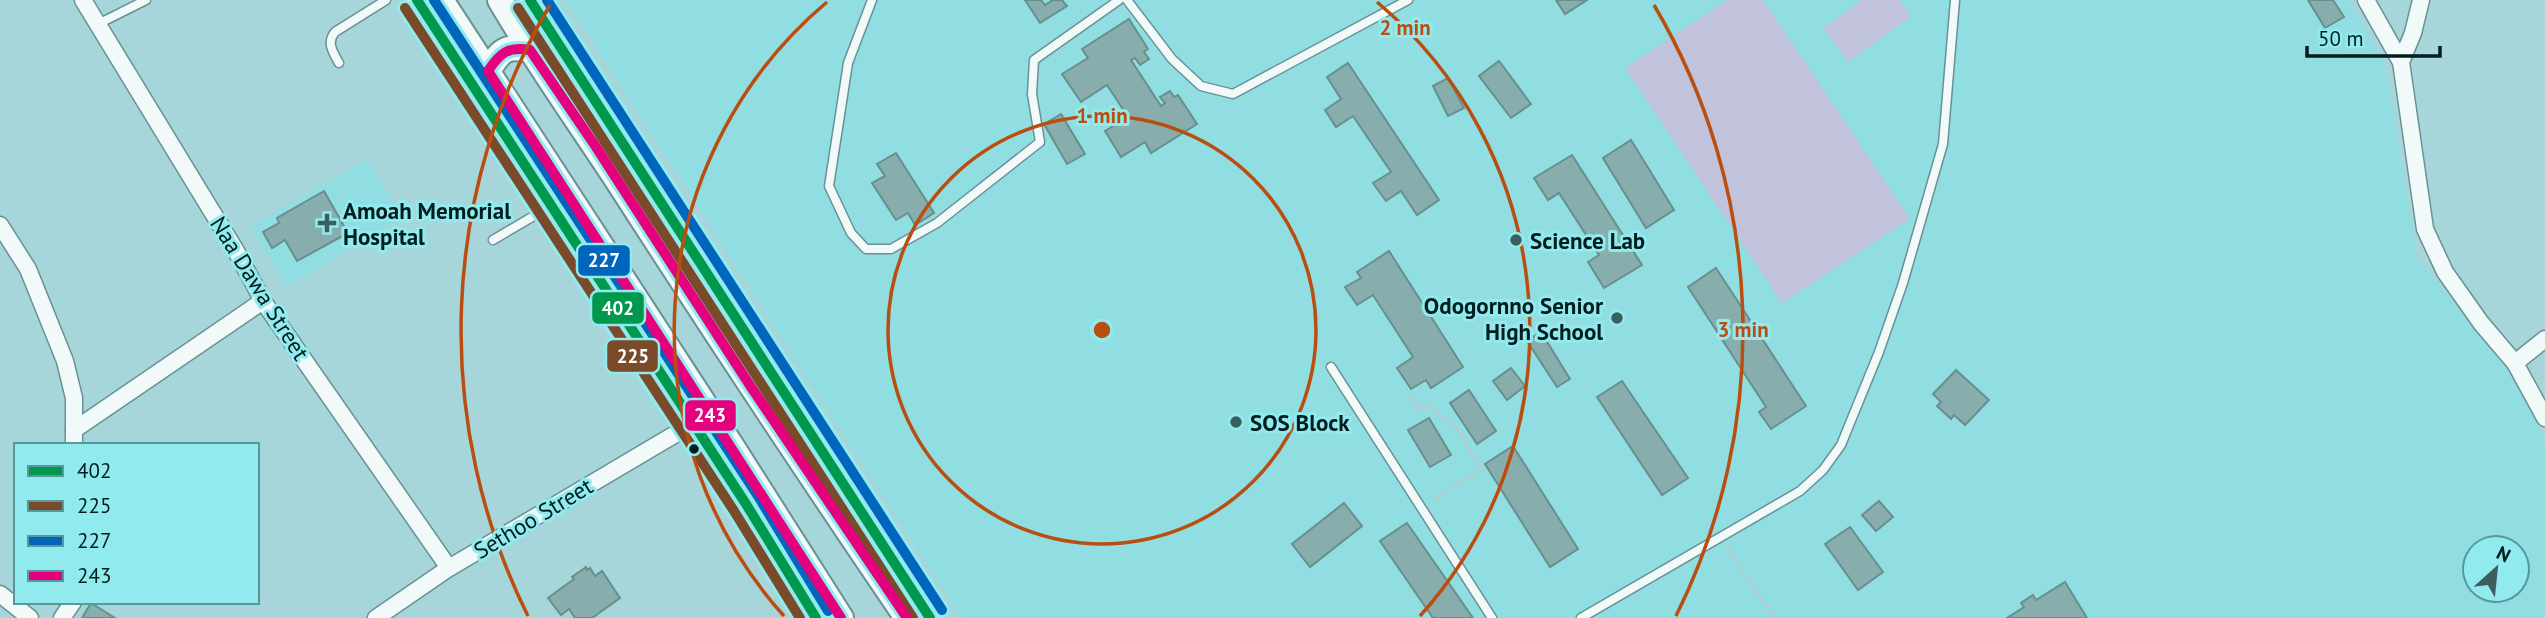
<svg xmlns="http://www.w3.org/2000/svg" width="2545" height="618" font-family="'PT Sans',sans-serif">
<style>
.built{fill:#90dee2;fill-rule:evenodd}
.green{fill:#c0c3db}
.building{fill:#87aeac;stroke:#678f8e;stroke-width:2}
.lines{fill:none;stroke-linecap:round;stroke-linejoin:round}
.lane-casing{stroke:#689194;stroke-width:11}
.street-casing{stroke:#689194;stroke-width:19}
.secondary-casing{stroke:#689194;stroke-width:24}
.primary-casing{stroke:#689194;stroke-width:28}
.path{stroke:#bbc9ca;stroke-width:3.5;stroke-dasharray:5 3.5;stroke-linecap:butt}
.lane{stroke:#f2f9f9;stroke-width:8}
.street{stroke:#f2f9f9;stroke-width:16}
.secondary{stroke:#f2f9f9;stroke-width:21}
.primary{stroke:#f2f9f9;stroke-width:24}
.bus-1-casing{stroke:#91eaee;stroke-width:16}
.bus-2-casing{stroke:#91eaee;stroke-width:16}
.bus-3-casing{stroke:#91eaee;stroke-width:16}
.bus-4-casing{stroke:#91eaee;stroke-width:16}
.bus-1{stroke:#00984c;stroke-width:10}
.bus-2{stroke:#7a4b2a;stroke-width:10}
.bus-3{stroke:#0065bd;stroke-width:10}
.bus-4{stroke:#e5007d;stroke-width:10}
.ring{fill:none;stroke:#ba4d10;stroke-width:3.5}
.poi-dot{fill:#3b5e5f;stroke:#91eaee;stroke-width:2.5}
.bus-dot{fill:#011d1e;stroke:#91eaee;stroke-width:2.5}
.labels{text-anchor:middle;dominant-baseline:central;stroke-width:6;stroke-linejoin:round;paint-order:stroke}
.poi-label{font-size:23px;font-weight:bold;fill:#011d1e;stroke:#91eaee;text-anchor:start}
.street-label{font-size:23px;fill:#011d1e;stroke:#91eaee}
.centre{fill:#ba4d10;stroke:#91eaee;stroke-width:3.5}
.ring-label{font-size:21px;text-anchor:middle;font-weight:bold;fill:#ba4d10;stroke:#91eaee;stroke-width:6;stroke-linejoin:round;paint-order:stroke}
.line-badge{stroke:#91eaee;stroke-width:2.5}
.badge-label{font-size:19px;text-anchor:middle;font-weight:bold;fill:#fff}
</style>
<rect width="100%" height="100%" fill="#a6d6d9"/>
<g class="built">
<path d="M566 0H2349L2385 65 2417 258 2513 377 2545 441V618H961ZM2475 548H2517V590H2475Z"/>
<polygon points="367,159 403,219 286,287 251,226"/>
</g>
<g class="green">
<polygon points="1727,0 1763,0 1910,219 1782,303 1625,68"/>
<polygon points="1862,0 1900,0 1911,16 1848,62 1823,28"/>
</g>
<g class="building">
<polygon points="1025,0 1041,0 1045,5 1053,0 1062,0 1067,6 1040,23"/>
<polygon points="1556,0 1587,0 1565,14"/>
<polygon points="2308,0 2333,0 2344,17 2325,28"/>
<polygon points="1129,19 1148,49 1144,52 1149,59 1140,65 1135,58 1131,60 1161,106 1165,103 1160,97 1170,91 1174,97 1178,95 1197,124 1151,153 1145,142 1121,157 1105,131 1128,117 1107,85 1081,102 1062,74 1088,58 1082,49"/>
<polygon points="1499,61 1531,104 1511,118 1479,76"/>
<polygon points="1348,63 1439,200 1417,215 1401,191 1386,201 1373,183 1391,172 1353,116 1336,127 1325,110 1341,99 1327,77"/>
<polygon points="1448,78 1464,108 1448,116 1433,86"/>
<polygon points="1061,114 1085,154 1067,164 1044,124"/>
<polygon points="1631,140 1674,210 1646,228 1603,158"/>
<polygon points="896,153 934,213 915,225 908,213 896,220 872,183 885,176 877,164"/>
<polygon points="1572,155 1642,265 1604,288 1588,262 1599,255 1559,193 1548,200 1534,178"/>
<polygon points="324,191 348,233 297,261 285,240 272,248 263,232 279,223 277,218"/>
<polygon points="1389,251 1463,367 1431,388 1426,380 1411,389 1397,368 1413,357 1373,295 1357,305 1345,287 1361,278 1357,272"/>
<polygon points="1716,268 1806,406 1771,429 1759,412 1766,407 1688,287"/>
<polygon points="1541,332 1570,379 1557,387 1527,341"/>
<polygon points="1511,368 1525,386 1507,400 1493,381"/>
<polygon points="1956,370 1989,400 1965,425 1954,415 1951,419 1937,406 1941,402 1933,394"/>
<polygon points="1622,381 1688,478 1662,495 1597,397"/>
<polygon points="1469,390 1496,431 1477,444 1450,403"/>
<polygon points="1429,418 1451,455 1430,467 1408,430"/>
<polygon points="1513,446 1578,549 1550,567 1485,464"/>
<polygon points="1879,501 1893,517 1876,531 1862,515"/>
<polygon points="1344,503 1362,526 1310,567 1292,544"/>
<polygon points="1407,523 1473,618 1433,618 1380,541"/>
<polygon points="1850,527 1883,572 1858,590 1825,544"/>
<polygon points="586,567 587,570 590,568 595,576 602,571 620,598 592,618 575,618 569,609 561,615 548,598 574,579 572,577"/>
<polygon points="2065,582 2087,618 2007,618 2024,607 2021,603 2033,595 2036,600"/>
<polygon points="91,603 115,618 82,618"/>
</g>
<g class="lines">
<defs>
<g id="lane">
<polyline points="872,0 848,63 829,186 851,233 866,249 891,249 937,223 1040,142 1032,94 1034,60 1119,0"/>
<polyline points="1127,0 1172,59 1201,86 1233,94 1408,0"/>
<polyline points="98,24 146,0"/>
<path d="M339 63C333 52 326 43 335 32L386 0"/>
<polyline points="493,240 549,207"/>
<polyline points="1331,367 1492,618"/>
<polyline points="1581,618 1800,491 1823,470 1841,445 1879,352 1903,283 1943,144 1955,0"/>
</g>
<g id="street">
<polyline points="83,0 236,251 263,301 449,568"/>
<polyline points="2366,0 2401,62 2425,229 2445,272 2481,323 2515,363 2545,418"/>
<polyline points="2401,62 2413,33 2421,0"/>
<polyline points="0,225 28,269 65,361 74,398 74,445"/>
<polyline points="2515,363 2545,339"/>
<polyline points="74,430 263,301"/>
<polyline points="0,594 30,618"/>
<polyline points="62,618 73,602"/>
<polyline points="376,618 449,568 694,423"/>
</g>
<g id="secondary">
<polyline points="417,0 746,504 816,618"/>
<polyline points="530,0 930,618"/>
</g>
<g id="primary">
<polyline points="441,0 733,448 841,618"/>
<path d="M500 0C537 63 579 122 619 183 713 329 809 474 907 618"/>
<path d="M488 71C501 50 505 45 530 50"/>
<polyline points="596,147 619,134"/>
<polyline points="737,465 746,504"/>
</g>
</defs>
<use href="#lane" class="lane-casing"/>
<use href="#street" class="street-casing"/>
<use href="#secondary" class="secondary-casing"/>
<use href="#primary" class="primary-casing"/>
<g class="path">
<polyline points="1411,397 1417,409 1430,406 1458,430 1483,470 1454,485 1433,503"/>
<polyline points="1727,548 1774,618"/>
</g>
<use href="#lane" class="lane"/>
<use href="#street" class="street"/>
<use href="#secondary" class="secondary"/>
<use href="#primary" class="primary"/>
<defs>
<g id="bus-1">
<polyline points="417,0 746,504 816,618"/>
<polyline points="530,0 930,618"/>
</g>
<g id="bus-2">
<polyline points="405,8 734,511 800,618"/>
<polyline points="518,8 913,618"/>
</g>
<g id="bus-3">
<polyline points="434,0 758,496 828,611"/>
<polyline points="547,0 942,610"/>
</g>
<path id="bus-4" d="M841 618 488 71C500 53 508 46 530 50L596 147 751 387 907 618"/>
</defs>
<use href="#bus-1" class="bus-1-casing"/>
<use href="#bus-2" class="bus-2-casing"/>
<use href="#bus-3" class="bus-3-casing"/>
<use href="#bus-4" class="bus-4-casing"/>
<use href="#bus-1" class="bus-1"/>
<use href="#bus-2" class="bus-2"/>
<use href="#bus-3" class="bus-3"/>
<use href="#bus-4" class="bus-4"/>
</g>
<g class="ring">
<circle cx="1102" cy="330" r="214"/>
<path d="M784 616A428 428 0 0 1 827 2M1377 2A428 428 0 0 1 1420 616"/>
<path d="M528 616A641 641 0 0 1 550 5M1654 5A641 641 0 0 1 1676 616"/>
</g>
<g class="poi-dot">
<path d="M323.5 212.5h7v7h7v7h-7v7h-7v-7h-7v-7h7z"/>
<circle cx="1516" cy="240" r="7"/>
<circle cx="1617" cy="318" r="7"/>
<circle cx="1236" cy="422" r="7"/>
</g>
<circle class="bus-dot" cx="694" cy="449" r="6"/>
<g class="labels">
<g class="poi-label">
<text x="343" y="210">Amoah Memorial<tspan x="343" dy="26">Hospital</tspan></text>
<text x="1530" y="240">Science Lab</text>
<text x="1603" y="305" text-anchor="end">Odogornno Senior<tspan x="1603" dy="26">High School</tspan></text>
<text x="1250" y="422">SOS Block</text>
</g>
<g class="street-label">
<text transform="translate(260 288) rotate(58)">Naa Dawa Street</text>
<text transform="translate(533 518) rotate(-31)">Sethoo Street</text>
</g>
</g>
<circle cx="1102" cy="330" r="10" class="centre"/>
<g class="ring-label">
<text x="1405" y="35">2 min</text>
<text x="1102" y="123">1 min</text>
<text x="1743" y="337">3 min</text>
</g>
<g class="line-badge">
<rect x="577" y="244" width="54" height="33" rx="7" fill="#0065bd"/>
<rect x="591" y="291" width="54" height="34" rx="7" fill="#00984c"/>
<rect x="606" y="339" width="53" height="34" rx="7" fill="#7a4b2a"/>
<rect x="684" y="399" width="53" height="33" rx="7" fill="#e5007d"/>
</g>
<g class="badge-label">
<text x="604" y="267">227</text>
<text x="618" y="315">402</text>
<text x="633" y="363">225</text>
<text x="710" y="422">243</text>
</g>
<rect x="14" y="443" width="245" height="161" fill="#91eaee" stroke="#57989b" stroke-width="2"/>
<rect x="28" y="466" width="35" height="10" fill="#00984c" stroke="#57989b" stroke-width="2"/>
<text x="77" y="478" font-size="21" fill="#011d1e">402</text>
<rect x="28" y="501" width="35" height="10" fill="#7a4b2a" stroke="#57989b" stroke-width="2"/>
<text x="77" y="513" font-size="21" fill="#011d1e">225</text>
<rect x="28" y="536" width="35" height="10" fill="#0065bd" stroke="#57989b" stroke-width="2"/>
<text x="77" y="548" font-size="21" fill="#011d1e">227</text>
<rect x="28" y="571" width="35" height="10" fill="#e5007d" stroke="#57989b" stroke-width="2"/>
<text x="77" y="583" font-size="21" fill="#011d1e">243</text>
<g transform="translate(2496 569) rotate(27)"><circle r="33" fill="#91eaee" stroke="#57989b" stroke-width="2"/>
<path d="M0-5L12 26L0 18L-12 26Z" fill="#3b5e5f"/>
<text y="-10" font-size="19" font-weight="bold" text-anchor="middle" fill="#011d1e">N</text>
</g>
<path d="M2307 46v10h133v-10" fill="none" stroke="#011d1e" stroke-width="3.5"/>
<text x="2318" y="46" font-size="21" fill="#011d1e" stroke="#91eaee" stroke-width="5" paint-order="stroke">50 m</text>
</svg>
